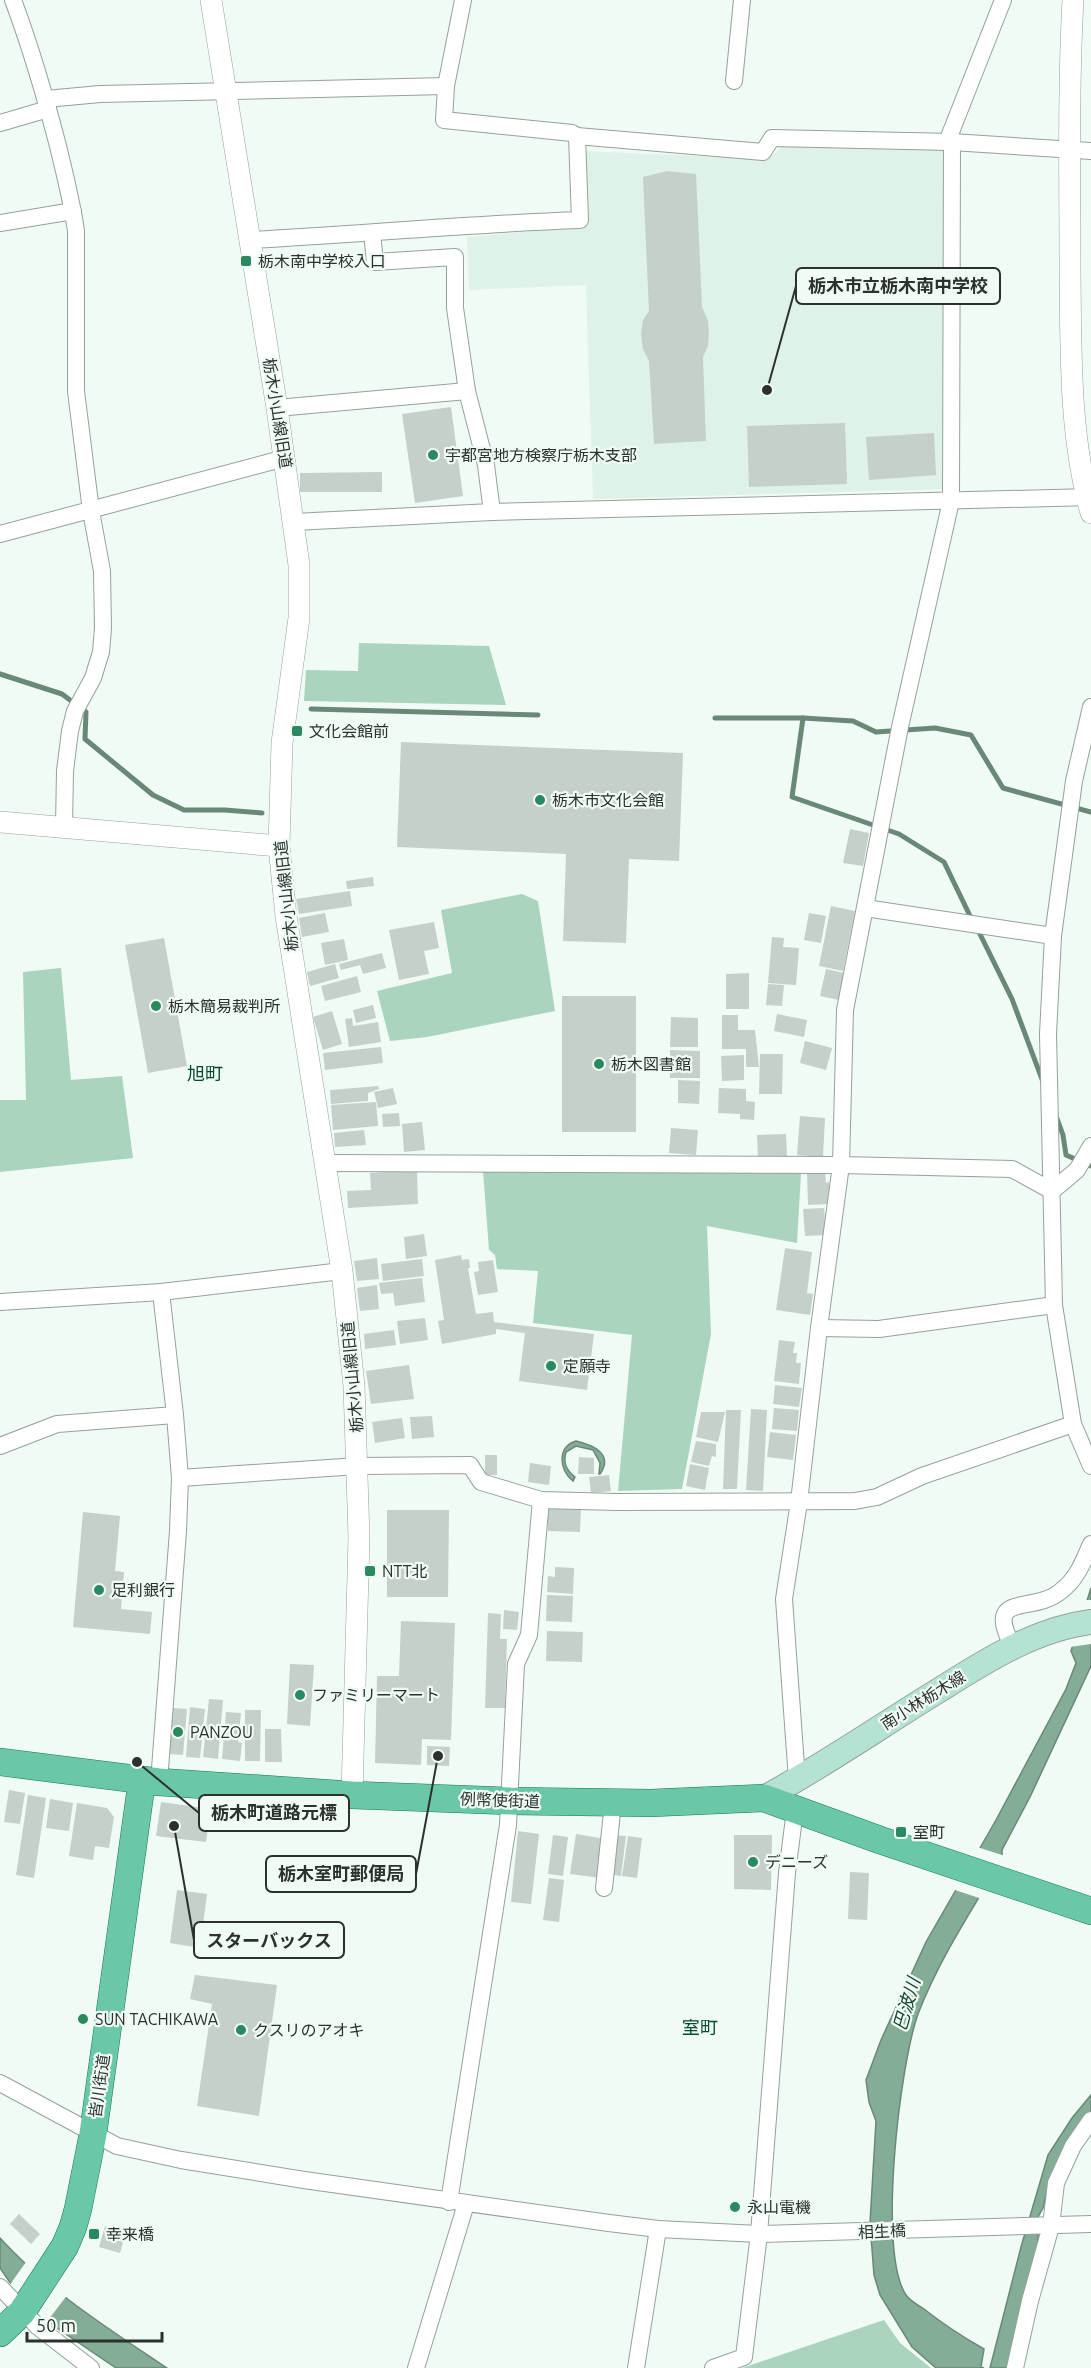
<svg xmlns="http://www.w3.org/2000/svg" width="1091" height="2368" font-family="Ubuntu,'Noto Sans JP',sans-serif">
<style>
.built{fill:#def2e7}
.green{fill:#aad4bd}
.water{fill:#84ad97;stroke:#6a8878;stroke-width:1.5}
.pier{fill:#effbf4}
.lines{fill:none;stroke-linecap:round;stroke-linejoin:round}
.stream{stroke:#6a8878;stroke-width:5}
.building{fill:#c5d0ca}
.minor-casing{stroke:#96a19b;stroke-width:18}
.tertiary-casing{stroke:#96a19b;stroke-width:22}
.secondary-casing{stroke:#96a19b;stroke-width:26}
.primary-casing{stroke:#137b58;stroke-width:28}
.minor{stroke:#fff;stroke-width:16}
.tertiary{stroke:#fff;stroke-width:21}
.secondary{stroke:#b4e3d4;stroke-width:24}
.primary{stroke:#6ac8a8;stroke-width:27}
.poi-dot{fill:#2b8961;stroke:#effbf4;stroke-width:2}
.labels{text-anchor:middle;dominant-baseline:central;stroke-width:4.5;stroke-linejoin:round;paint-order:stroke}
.poi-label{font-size:16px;fill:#2c312e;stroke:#effbf4;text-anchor:start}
.street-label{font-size:16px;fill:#2c312e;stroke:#effbf4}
.neighbourhood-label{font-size:18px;fill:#024b31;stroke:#effbf4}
.water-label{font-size:18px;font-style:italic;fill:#144832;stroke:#effbf4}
.leader{fill:none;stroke:#2c312e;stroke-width:2}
.callout-dot{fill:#2c312e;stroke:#effbf4;stroke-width:2}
.callout{fill:#effbf4;stroke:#2c312e;stroke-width:2}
.callout-label{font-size:18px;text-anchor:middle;font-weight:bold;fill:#2c312e}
</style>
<rect width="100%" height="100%" fill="#effbf4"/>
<polygon class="built" points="784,145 943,150 946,489 593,499 586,285 469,290 467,237 587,226 583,151 768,159"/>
<g class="green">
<polygon points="359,643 489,646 506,705 304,701 306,670 358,671"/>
<polygon points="522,894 538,901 555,1011 427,1037 390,1041 377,991 452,973 441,910"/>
<polygon points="61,968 71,1080 122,1076 133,1158 0,1172 0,1100 26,1100 23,972"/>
<polygon points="483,1171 801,1173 797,1243 707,1226 711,1334 682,1489 618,1491 632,1335 533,1323 538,1271 497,1269 495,1255 489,1250"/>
<polygon points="884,2320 900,2343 931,2368 742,2368"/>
</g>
<g class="water">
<path d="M576 1441C593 1445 614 1454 600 1474H599L600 1463 593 1450 576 1446 566 1452C563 1463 566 1470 575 1477L573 1481C559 1470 557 1447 576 1441Z"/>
<path d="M1091 1588V1666L1030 1797 1002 1850V1859C972 1910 939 1959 918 2014 900 2064 877 2252 906 2295 910 2301 918 2305 924 2309 943 2324 963 2337 984 2349L981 2367 984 2368H936L912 2347 880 2295 874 2275 870 2223 876 2121 869 2102 866 2080 881 2040 926 1942 996 1820 1066 1689 1076 1663 1071 1651Z"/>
<polygon points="1091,2095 1091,2112 1050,2179 1043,2208 1038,2217 1038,2247 1009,2368 990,2368 1021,2247 1048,2155 1072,2118"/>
<path d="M0 2238C47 2290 109 2329 167 2368H116L48 2322 11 2284 0 2268Z"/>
</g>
<g class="pier">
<polygon points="1083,1600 1091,1600 1091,1644 1070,1647"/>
<polygon points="977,1847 1005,1856 982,1899 952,1889"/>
<polygon points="26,2262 68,2294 46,2323 9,2286"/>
</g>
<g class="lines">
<g class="stream">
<polyline points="0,674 62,694 86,712 85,739 153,795 184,810 225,810 262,813"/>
<polyline points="311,709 538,715"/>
<polyline points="715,718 803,718 792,797 899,834 944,862 972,920"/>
<polyline points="803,718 853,721 876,732 935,728 971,735 1003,788 1091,812"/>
<polyline points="977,928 1012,999 1043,1082"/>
<polyline points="1056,1116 1063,1135 1066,1155 1091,1166"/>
</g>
</g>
<g class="building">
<polygon points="667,171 696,174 702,307 708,321 709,333 708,346 703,357 706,441 654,444 649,361 643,349 641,334 643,320 649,311 643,177"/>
<polygon points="451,407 463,496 415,503 402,414"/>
<polygon points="845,423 847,484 749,487 747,426"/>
<polygon points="934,433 936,475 869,480 866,437"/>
<polygon points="382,472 382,492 300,492 300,473"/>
<polygon points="401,742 683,753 679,861 629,859 626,943 563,941 566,854 397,847"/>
<polygon points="850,829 869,833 863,866 843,863"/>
<polygon points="373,877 374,886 347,889 346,881"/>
<polygon points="350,891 352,906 299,914 296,899"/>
<polygon points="831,906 855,911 843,971 819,966"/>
<polygon points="325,913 329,932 302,937 299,918"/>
<polygon points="809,913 826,916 821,943 804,940"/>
<polygon points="434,922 439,948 424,951 429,974 399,980 389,930"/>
<polygon points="772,937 784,938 783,947 799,948 796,985 768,983"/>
<polygon points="164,938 187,1066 148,1073 125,945"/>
<polygon points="344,939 348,960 325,965 321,943"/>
<polygon points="382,953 386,968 363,974 360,965 341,970 339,964"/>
<polygon points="335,964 339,978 310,986 307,972"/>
<polygon points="826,969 844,973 839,1000 820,996"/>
<polygon points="749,973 749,1009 726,1009 726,974"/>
<polygon points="357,976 361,992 325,1001 321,986"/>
<polygon points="768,984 784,985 782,1006 766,1005"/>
<rect x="562" y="996" width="74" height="136"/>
<polygon points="373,1005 376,1018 356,1023 353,1010"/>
<polygon points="332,1011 342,1044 323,1050 313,1017"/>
<polygon points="777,1014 807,1020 804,1037 774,1031"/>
<polygon points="722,1015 738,1015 738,1030 755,1030 759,1067 746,1067 746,1049 722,1049"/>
<polygon points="671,1017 698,1018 698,1047 670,1047"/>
<polygon points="352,1018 353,1026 378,1022 381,1042 349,1047 345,1019"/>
<polygon points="805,1041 832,1048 826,1070 800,1063"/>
<polygon points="381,1047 383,1063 325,1070 323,1053"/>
<polygon points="670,1050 700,1051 700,1078 670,1078"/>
<polygon points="760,1054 783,1054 782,1094 759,1094"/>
<polygon points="744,1055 744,1080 722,1081 721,1056"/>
<polygon points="678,1080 700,1081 699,1104 678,1103"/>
<polygon points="378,1086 379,1089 368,1093 368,1101 331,1104 330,1090"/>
<polygon points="393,1088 397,1104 378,1108 374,1092"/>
<polygon points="719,1088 746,1089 746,1101 755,1102 754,1120 740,1119 740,1114 718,1113"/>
<polygon points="376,1102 378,1126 333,1130 331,1105"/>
<polygon points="399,1113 400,1126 383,1127 382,1114"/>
<polygon points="800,1116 825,1118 823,1157 797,1155"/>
<polygon points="422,1122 425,1150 404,1152 402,1124"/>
<polygon points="671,1128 698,1130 696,1155 669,1153"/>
<polygon points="364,1130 366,1145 335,1147 334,1133"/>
<polygon points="786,1134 787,1157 758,1158 757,1135"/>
<polygon points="417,1170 418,1204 348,1208 347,1191 371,1190 370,1173"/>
<polygon points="825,1171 826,1183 829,1182 830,1204 808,1205 807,1172"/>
<polygon points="824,1208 826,1235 805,1236 803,1209"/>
<polygon points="424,1234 427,1256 406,1259 404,1237"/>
<polygon points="785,1248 812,1252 807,1293 813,1294 810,1315 776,1310"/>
<polygon points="461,1255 462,1260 469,1259 470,1268 468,1268 476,1314 493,1312 494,1322 594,1334 587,1390 519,1381 525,1333 496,1329 496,1334 442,1344 438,1321 444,1320 435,1260"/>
<polygon points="377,1258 379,1279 357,1281 354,1261"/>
<polygon points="422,1259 424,1276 383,1281 381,1264"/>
<polygon points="493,1260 498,1292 478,1295 474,1272 479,1271 478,1262"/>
<polygon points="422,1278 425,1302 395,1306 393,1293 381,1294 379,1283"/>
<polygon points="377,1285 379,1309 360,1311 357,1288"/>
<polygon points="425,1318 428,1340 400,1344 397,1321"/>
<polygon points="394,1330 396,1345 365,1349 364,1334"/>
<polygon points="779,1340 795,1342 793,1353 797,1353 796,1363 801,1363 799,1384 774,1381"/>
<polygon points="409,1365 414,1399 371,1404 366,1371"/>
<polygon points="775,1385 802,1388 799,1407 773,1404"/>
<polygon points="774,1408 799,1410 797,1431 772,1429"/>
<polygon points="751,1409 767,1410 763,1491 746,1490"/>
<polygon points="726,1410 741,1410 737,1489 723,1489"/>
<polygon points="701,1412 725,1412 718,1442 696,1437"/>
<polygon points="432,1416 434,1437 412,1439 410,1417"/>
<polygon points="402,1418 405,1438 375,1443 372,1422"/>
<polygon points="770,1432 796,1435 793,1460 767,1457"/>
<polygon points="696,1441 716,1444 716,1457 712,1456 709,1466 691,1462"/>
<rect x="485" y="1455" width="12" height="20"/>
<polygon points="579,1457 594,1458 594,1474 578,1474"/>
<polygon points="530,1463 551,1466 549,1485 528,1482"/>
<polygon points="690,1464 709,1468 705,1490 686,1486"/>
<polygon points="609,1475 611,1491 591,1493 589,1477"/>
<polygon points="548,1507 581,1508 580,1532 548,1531"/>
<polygon points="387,1510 449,1510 448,1597 387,1597"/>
<polygon points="83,1512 120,1516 115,1571 124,1572 121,1609 152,1612 150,1634 73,1627"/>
<polygon points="555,1567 574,1568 573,1594 547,1592 548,1576 555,1577"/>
<polygon points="547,1595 573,1596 572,1622 546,1621"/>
<polygon points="504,1610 519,1612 517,1630 503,1629"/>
<polygon points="488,1613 501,1614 500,1639 507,1639 505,1708 485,1708"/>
<polygon points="401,1621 455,1623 451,1740 422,1739 421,1765 375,1763 377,1676 399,1676"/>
<polygon points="547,1631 583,1632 582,1662 546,1661"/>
<polygon points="290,1664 314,1665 310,1726 287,1724"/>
<polygon points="209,1699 223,1700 218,1759 203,1757"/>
<polygon points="190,1707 205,1709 200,1758 186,1757"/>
<polygon points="173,1708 187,1709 183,1755 169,1754"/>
<polygon points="245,1710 261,1710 260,1761 245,1761"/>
<polygon points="226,1712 241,1713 238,1742 242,1743 240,1761 222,1759"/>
<polygon points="265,1729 281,1729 282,1762 265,1762"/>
<polygon points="427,1746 450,1747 449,1766 427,1765"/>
<polygon points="9,1790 25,1793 20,1824 4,1822"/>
<polygon points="28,1795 46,1798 34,1878 16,1875"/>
<polygon points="50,1799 73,1803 69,1831 46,1828"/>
<polygon points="161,1802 211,1809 206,1842 156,1836"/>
<polygon points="77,1803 107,1808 114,1817 109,1848 95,1846 93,1860 69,1856"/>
<polygon points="518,1831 539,1834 531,1904 511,1902"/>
<polygon points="576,1834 606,1839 601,1878 570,1874"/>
<polygon points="553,1835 568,1837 563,1876 548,1874"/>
<polygon points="612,1835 626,1836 621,1876 607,1874"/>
<polygon points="734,1835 772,1835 771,1890 734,1889"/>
<polygon points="628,1836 642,1838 637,1878 622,1876"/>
<polygon points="850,1872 869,1873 867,1920 848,1919"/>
<polygon points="549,1878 564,1880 559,1922 543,1920"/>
<polygon points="177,1890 207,1894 200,1948 170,1943"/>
<polygon points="195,1975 277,1985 259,2116 197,2106 212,2004 190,1999"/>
<polygon points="19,2214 40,2234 31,2244 10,2224"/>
<polygon points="105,2226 126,2232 120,2253 99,2247"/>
</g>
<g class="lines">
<defs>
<g id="minor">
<path d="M13 0C31 48 45 96 58 146 65 175 72 202 76 231V391L91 511 102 571 103 628 101 652 93 678 75 711 70 731 65 771 64 826"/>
<polyline points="463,0 446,86 444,120 572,133 577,136 763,152 772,138 952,142 1091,151"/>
<polyline points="734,81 742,0"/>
<polyline points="46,99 100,94 446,86"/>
<polyline points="0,123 48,109"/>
<polyline points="947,142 1003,0"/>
<polyline points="0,223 73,211"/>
<polyline points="372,233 375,262 455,257 455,308 467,391 486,465 492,512"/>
<path d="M251 240C361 234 470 224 580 220L577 136"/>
<polyline points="277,408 467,391"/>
<polyline points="294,522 492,512 1091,497"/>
<polyline points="0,534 285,458"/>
<polyline points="1091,707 1074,781 1053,936 1048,1034 1054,1305 1073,1424 1091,1466"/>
<polyline points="865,908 1053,936"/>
<polyline points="326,1163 841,1165 1012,1169 1052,1191 1077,1170 1091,1146"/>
<polyline points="0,1302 161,1292 342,1271"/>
<polyline points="819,1328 879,1329 1054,1305"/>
<polyline points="0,1446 57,1424 175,1415"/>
<polyline points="180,1478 358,1466 470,1465 481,1482 541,1500 617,1502 855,1501 877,1497 922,1476 1073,1424"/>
<path d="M1013 1647C983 1590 1033 1615 1061 1591 1077 1579 1083 1562 1091 1544"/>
<polyline points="797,1780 784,1599 799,1502 819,1328 841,1165 845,1010 900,727 951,501 952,142"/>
<polyline points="159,1782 178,1531 180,1478 175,1415 161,1292"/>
<polyline points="604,1888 613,1803"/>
<polyline points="0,2083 117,2146 181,2160 304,2180 609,2223 658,2229 759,2234 1091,2224"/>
<polyline points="449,2202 508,1825 516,1664 529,1635 541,1500"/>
<polyline points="0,2287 38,2327 91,2368"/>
<polyline points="416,2368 466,2204"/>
<polyline points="636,2368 658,2229"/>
<polyline points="713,2368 744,2357 759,2234 787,1873 795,1810"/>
<polyline points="1015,2368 1030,2301 1051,2226 1056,2183 1073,2146 1091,2120"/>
</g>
<g id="tertiary">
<polyline points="211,0 277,408 299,565 299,618 282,743 279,846 286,916 342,1271 354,1386 359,1537 352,1795"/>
<path d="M1073 0C1068 90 1070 179 1070 269 1071 351 1069 434 1091 513"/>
<polyline points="0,822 279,846"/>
</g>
<path id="secondary" d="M764 1798C825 1765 882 1725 941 1689 987 1660 1036 1629 1091 1622"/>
<g id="primary">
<polyline points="0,1762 159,1782 352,1795 510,1801 651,1803 764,1798 880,1840 1091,1911"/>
<polyline points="0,2333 22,2312 65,2246 73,2227 78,2209 93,2134 142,1780"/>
</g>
</defs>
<use href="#minor" class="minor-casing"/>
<use href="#tertiary" class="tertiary-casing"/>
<use href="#secondary" class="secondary-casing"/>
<use href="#primary" class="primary-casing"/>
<use href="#minor" class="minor"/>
<use href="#tertiary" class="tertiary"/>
<use href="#secondary" class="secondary"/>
<use href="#primary" class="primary"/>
</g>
<g class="poi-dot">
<rect x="240" y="255" width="12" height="12" rx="3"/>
<circle cx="433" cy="455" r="6"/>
<rect x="291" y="725" width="12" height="12" rx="3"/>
<circle cx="540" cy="800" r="6"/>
<circle cx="156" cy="1006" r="6"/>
<circle cx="599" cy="1064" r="6"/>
<circle cx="551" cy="1366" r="6"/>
<rect x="364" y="1565" width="12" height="12" rx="3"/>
<circle cx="99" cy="1590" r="6"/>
<circle cx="300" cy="1695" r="6"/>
<circle cx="178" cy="1732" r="6"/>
<rect x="895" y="1826" width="12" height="12" rx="3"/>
<circle cx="753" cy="1862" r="6"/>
<circle cx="83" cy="2019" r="6"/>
<circle cx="241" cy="2030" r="6"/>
<circle cx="735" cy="2207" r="6"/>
<rect x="88" y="2228" width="12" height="12" rx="3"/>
</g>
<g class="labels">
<g class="poi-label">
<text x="258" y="261">栃木南中学校入口</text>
<text x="445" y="455">宇都宮地方検察庁栃木支部</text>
<text x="309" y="731">文化会館前</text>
<text x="552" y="800">栃木市文化会館</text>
<text x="168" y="1006">栃木簡易裁判所</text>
<text x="611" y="1064">栃木図書館</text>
<text x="563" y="1366">定願寺</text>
<text x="382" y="1571">NTT北</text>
<text x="111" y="1590">足利銀行</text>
<text x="312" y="1695">ファミリーマート</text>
<text x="190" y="1732">PANZOU</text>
<text x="913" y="1832">室町</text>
<text x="765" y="1862">デニーズ</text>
<text x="95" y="2019">SUN TACHIKAWA</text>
<text x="253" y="2030">クスリのアオキ</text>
<text x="747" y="2207">永山電機</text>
<text x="106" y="2234">幸来橋</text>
</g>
<g class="street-label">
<text transform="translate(278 413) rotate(81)">栃木小山線旧道</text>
<text transform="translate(286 896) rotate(-96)">栃木小山線旧道</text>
<text transform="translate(352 1377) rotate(-95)">栃木小山線旧道</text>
<text transform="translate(923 1700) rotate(-32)">南小林栃木線</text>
<text transform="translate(500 1800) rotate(2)">例幣使街道</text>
<text transform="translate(99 2086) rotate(-82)">皆川街道</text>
<text transform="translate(882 2231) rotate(-3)">相生橋</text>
</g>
<g class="neighbourhood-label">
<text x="205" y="1073">旭町</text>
<text x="700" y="2027">室町</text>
</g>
<g class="water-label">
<text transform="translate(906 2004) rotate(-74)">巴波川</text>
</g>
</g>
<path class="leader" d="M767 390L796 286M137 1762L199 1813M438 1756L416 1874M174 1826L194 1940"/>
<g class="callout-dot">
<circle cx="767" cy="390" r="6"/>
<circle cx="137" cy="1762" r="6"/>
<circle cx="438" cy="1756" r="6"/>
<circle cx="174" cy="1826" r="6"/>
</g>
<g class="callout">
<rect x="796" y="268" width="204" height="36" rx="6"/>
<rect x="199" y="1795" width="150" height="36" rx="6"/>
<rect x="266" y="1856" width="150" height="36" rx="6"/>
<rect x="194" y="1922" width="150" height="36" rx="6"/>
</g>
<g class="callout-label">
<text x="898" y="292">栃木市立栃木南中学校</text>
<text x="274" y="1819">栃木町道路元標</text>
<text x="341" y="1880">栃木室町郵便局</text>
<text x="269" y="1947">スターバックス</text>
</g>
<path d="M27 2332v9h135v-9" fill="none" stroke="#2c312e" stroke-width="3"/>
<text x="36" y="2332" font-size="18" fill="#2c312e" stroke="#effbf4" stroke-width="4.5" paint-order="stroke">50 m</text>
</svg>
